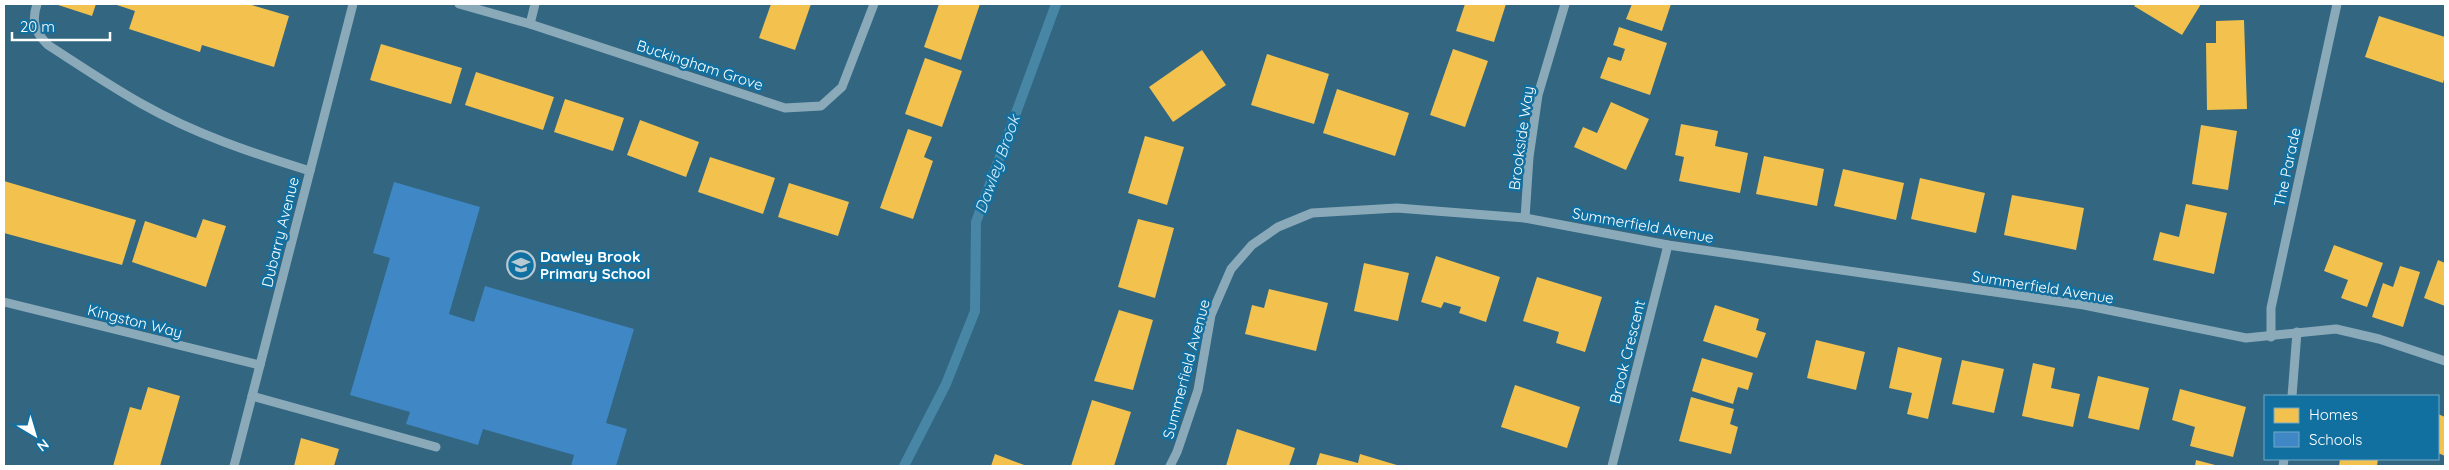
<svg xmlns="http://www.w3.org/2000/svg" width="2449" height="470" font-family="Quicksand,sans-serif">
<style>
.homes{fill:#f2c14e}
.schools{fill:#3f88c5}
.lines{fill:none;stroke-linecap:round;stroke-linejoin:round}
.stream{stroke:#4886a6;stroke-width:10}
.minor{stroke:#8baab9;stroke-width:9}
.labels{text-anchor:middle;dominant-baseline:central;stroke-width:5;stroke-linejoin:round;paint-order:stroke}
.street-label{font-size:15px;fill:#fff;stroke:#1270a1}
.poi-label{font-size:15px;font-weight:bold;fill:#fff;stroke:#1270a1;text-anchor:start}
.water-label{font-size:16px;font-style:italic;fill:#d2eefc;stroke:#1270a1}
</style>
<rect width="100%" height="100%" fill="#326681"/>
<g class="homes">
<polygon points="55,4 96,4 92,16"/>
<polygon points="114,4 248,4 289,16 274,67 202,45 200,52 129,29 135,11"/>
<polygon points="771,4 811,4 795,50 759,38"/>
<polygon points="939,4 980,4 961,60 924,47"/>
<polygon points="1465,4 1506,4 1494,42 1456,31"/>
<polygon points="1632,4 1671,4 1662,31 1626,19"/>
<polygon points="2136,4 2201,4 2182,35 2134,6"/>
<polygon points="2379,16 2445,37 2445,76 2443,83 2365,57"/>
<polygon points="2244,20 2247,109 2207,110 2206,43 2216,43 2216,21"/>
<polygon points="1619,27 1667,43 1650,95 1600,78 1608,57 1621,61 1625,49 1613,45"/>
<polygon points="381,44 462,68 451,104 370,80"/>
<polygon points="1453,49 1488,61 1465,127 1430,115"/>
<polygon points="1202,50 1226,85 1173,122 1149,87"/>
<polygon points="1267,54 1329,74 1314,124 1251,105"/>
<polygon points="925,58 962,71 942,127 905,114"/>
<polygon points="476,72 554,97 543,130 465,105"/>
<polygon points="1337,89 1409,113 1395,156 1323,133"/>
<polygon points="565,99 624,118 613,151 554,132"/>
<polygon points="1611,102 1649,119 1626,170 1574,147 1583,127 1597,133"/>
<polygon points="640,120 699,142 686,177 627,155"/>
<polygon points="1681,124 1718,131 1715,146 1748,153 1740,193 1679,181 1684,157 1675,155"/>
<polygon points="2201,125 2237,131 2228,190 2192,184"/>
<polygon points="908,129 932,137 924,157 933,161 913,219 880,208"/>
<polygon points="1145,136 1184,147 1167,205 1128,193"/>
<polygon points="1764,156 1824,169 1817,206 1756,194"/>
<polygon points="710,157 775,178 763,214 698,192"/>
<polygon points="1843,169 1904,183 1896,220 1834,206"/>
<polygon points="1920,178 1985,193 1976,233 1911,219"/>
<polygon points="4,181 136,220 122,265 4,233"/>
<polygon points="789,183 849,202 838,236 778,217"/>
<polygon points="2012,195 2084,208 2076,250 2004,235"/>
<polygon points="2186,204 2227,213 2214,274 2153,260 2160,232 2179,237"/>
<polygon points="203,219 226,226 206,287 132,262 145,221 196,238"/>
<polygon points="1138,219 1174,228 1155,298 1118,287"/>
<polygon points="2334,245 2383,263 2367,307 2341,298 2348,280 2324,271"/>
<polygon points="1436,256 1500,277 1486,322 1459,313 1461,307 1444,302 1441,308 1421,302"/>
<polygon points="2438,260 2445,263 2445,306 2424,298"/>
<polygon points="1364,263 1409,273 1398,321 1354,311"/>
<polygon points="2400,266 2420,272 2403,327 2372,317 2383,283 2393,287"/>
<polygon points="1537,277 1602,297 1585,352 1556,343 1559,332 1523,321"/>
<polygon points="1269,289 1328,303 1316,351 1245,334 1252,305 1264,308"/>
<polygon points="1715,305 1759,319 1756,330 1766,333 1757,358 1703,341"/>
<polygon points="1119,310 1153,320 1133,390 1094,381"/>
<polygon points="1816,340 1865,352 1856,390 1807,378"/>
<polygon points="1898,347 1942,358 1928,419 1907,414 1912,393 1889,388"/>
<polygon points="1702,358 1753,373 1748,390 1738,387 1733,404 1692,391"/>
<polygon points="1962,360 2004,369 1994,413 1952,404"/>
<polygon points="2033,363 2055,368 2051,388 2080,394 2073,427 2022,416"/>
<polygon points="2098,376 2149,388 2139,430 2088,418"/>
<polygon points="1515,385 1580,407 1567,448 1501,427"/>
<polygon points="148,387 180,396 160,466 113,466 130,407 141,410"/>
<polygon points="2180,389 2246,407 2233,457 2190,446 2195,427 2172,420"/>
<polygon points="1691,397 1734,409 1730,424 1738,427 1731,454 1679,441"/>
<polygon points="1092,400 1131,412 1114,466 1071,466"/>
<polygon points="2438,414 2445,417 2445,456 2438,453"/>
<polygon points="1237,429 1295,448 1289,466 1226,466"/>
<polygon points="301,438 339,449 334,466 294,466"/>
<polygon points="1320,453 1358,463 1360,454 1400,466 1316,466"/>
<polygon points="995,454 1027,466 991,466"/>
<polygon points="2340,459 2378,459 2377,466 2339,466"/>
<polygon points="2196,460 2219,466 2195,466"/>
</g>
<polygon class="schools" points="394,182 480,207 449,314 474,322 485,286 634,329 606,423 627,429 616,466 571,466 574,455 483,429 478,445 406,424 410,412 350,395 390,258 373,253"/>
<g class="lines">
<polyline class="stream" points="904,466 946,384 975,311 976,222 1056,4"/>
<g class="minor">
<path d="M37 4C31 22 35 32 48 45 79 65 110 86 142 104 195 134 252 153 310 171"/>
<polyline points="459,4 530,24 785,108 821,106 842,87 874,4"/>
<polyline points="530,24 535,4"/>
<polyline points="1525,218 1529,157 1538,95 1565,4"/>
<polyline points="4,302 260,365"/>
<polyline points="2271,337 2271,308 2337,4"/>
<polyline points="252,396 436,447"/>
<polyline points="2292,396 2297,332"/>
<polyline points="234,466 353,4"/>
<polyline points="1170,466 1177,452 1198,390 1211,315 1231,269 1252,245 1278,227 1312,213 1397,208 1525,218 1668,245 2084,305 2246,338 2336,329 2379,339 2445,361"/>
<polyline points="1612,466 1668,245"/>
<polyline points="2283,466 2284,459"/>
</g>
</g>
<defs>
<symbol id="school-ring" viewBox="-11 -11 22 22"><circle r="9.5" fill="#1270a1" stroke="#b7c9d3" stroke-width="1.5"/><path d="M0-5L7-2L0 1L-7-2ZM-4 1L0 2.5L4 1V4Q0 6-4 4Z" fill="#b7c9d3"/></symbol>
</defs>
<g fill-rule="evenodd">
<use href="#school-ring" x="505" y="249" width="32" height="32"/>
</g>
<g class="labels">
<g class="street-label">
<text transform="translate(700 65) rotate(18)">Buckingham Grove</text>
<text transform="translate(1521 138) rotate(-82)">Brookside Way</text>
<text transform="translate(2287 167) rotate(-78)">The Parade</text>
<text transform="translate(1643 225) rotate(10)">Summerfield Avenue</text>
<text transform="translate(280 232) rotate(-76)">Dubarry Avenue</text>
<text transform="translate(2043 287) rotate(9)">Summerfield Avenue</text>
<text transform="translate(135 321) rotate(14)">Kingston Way</text>
<text transform="translate(1627 352) rotate(-76)">Brook Crescent</text>
<text transform="translate(1186 369) rotate(-75)">Summerfield Avenue</text>
</g>
<g class="poi-label">
<text x="540" y="256">Dawley Brook<tspan x="540" dy="17">Primary School</tspan></text>
</g>
<g class="water-label">
<text transform="translate(997 164) rotate(-70)">Dawley Brook</text>
</g>
</g>
<rect width="2449" height="470" fill="none" stroke="#ffffff" stroke-width="10"/>
<rect x="2264" y="395" width="175" height="65" fill="#1270a1" stroke="#71a9c7"/>
<rect x="2274" y="408" width="25" height="15" fill="#f2c14e" stroke="#71a9c7"/>
<text x="2309" y="420" font-size="15" fill="#ffffff">Homes</text>
<rect x="2274" y="432" width="25" height="15" fill="#3f88c5" stroke="#71a9c7"/>
<text x="2309" y="445" font-size="15" fill="#ffffff">Schools</text>
<g transform="translate(35 435) rotate(142)" stroke="#1270a1" stroke-width="4" paint-order="stroke">
<path d="M0-4L9 19L0 12L-9 19Z" fill="#ffffff"/>
<text y="-8" font-size="14" font-weight="bold" text-anchor="middle" fill="#ffffff">N</text>
</g>
<path d="M12 32v8h98v-8" fill="none" stroke="#ffffff" stroke-width="2.5"/>
<text x="20" y="32" font-size="15" fill="#ffffff" stroke="#1270a1" stroke-width="4" paint-order="stroke">20 m</text>
</svg>
